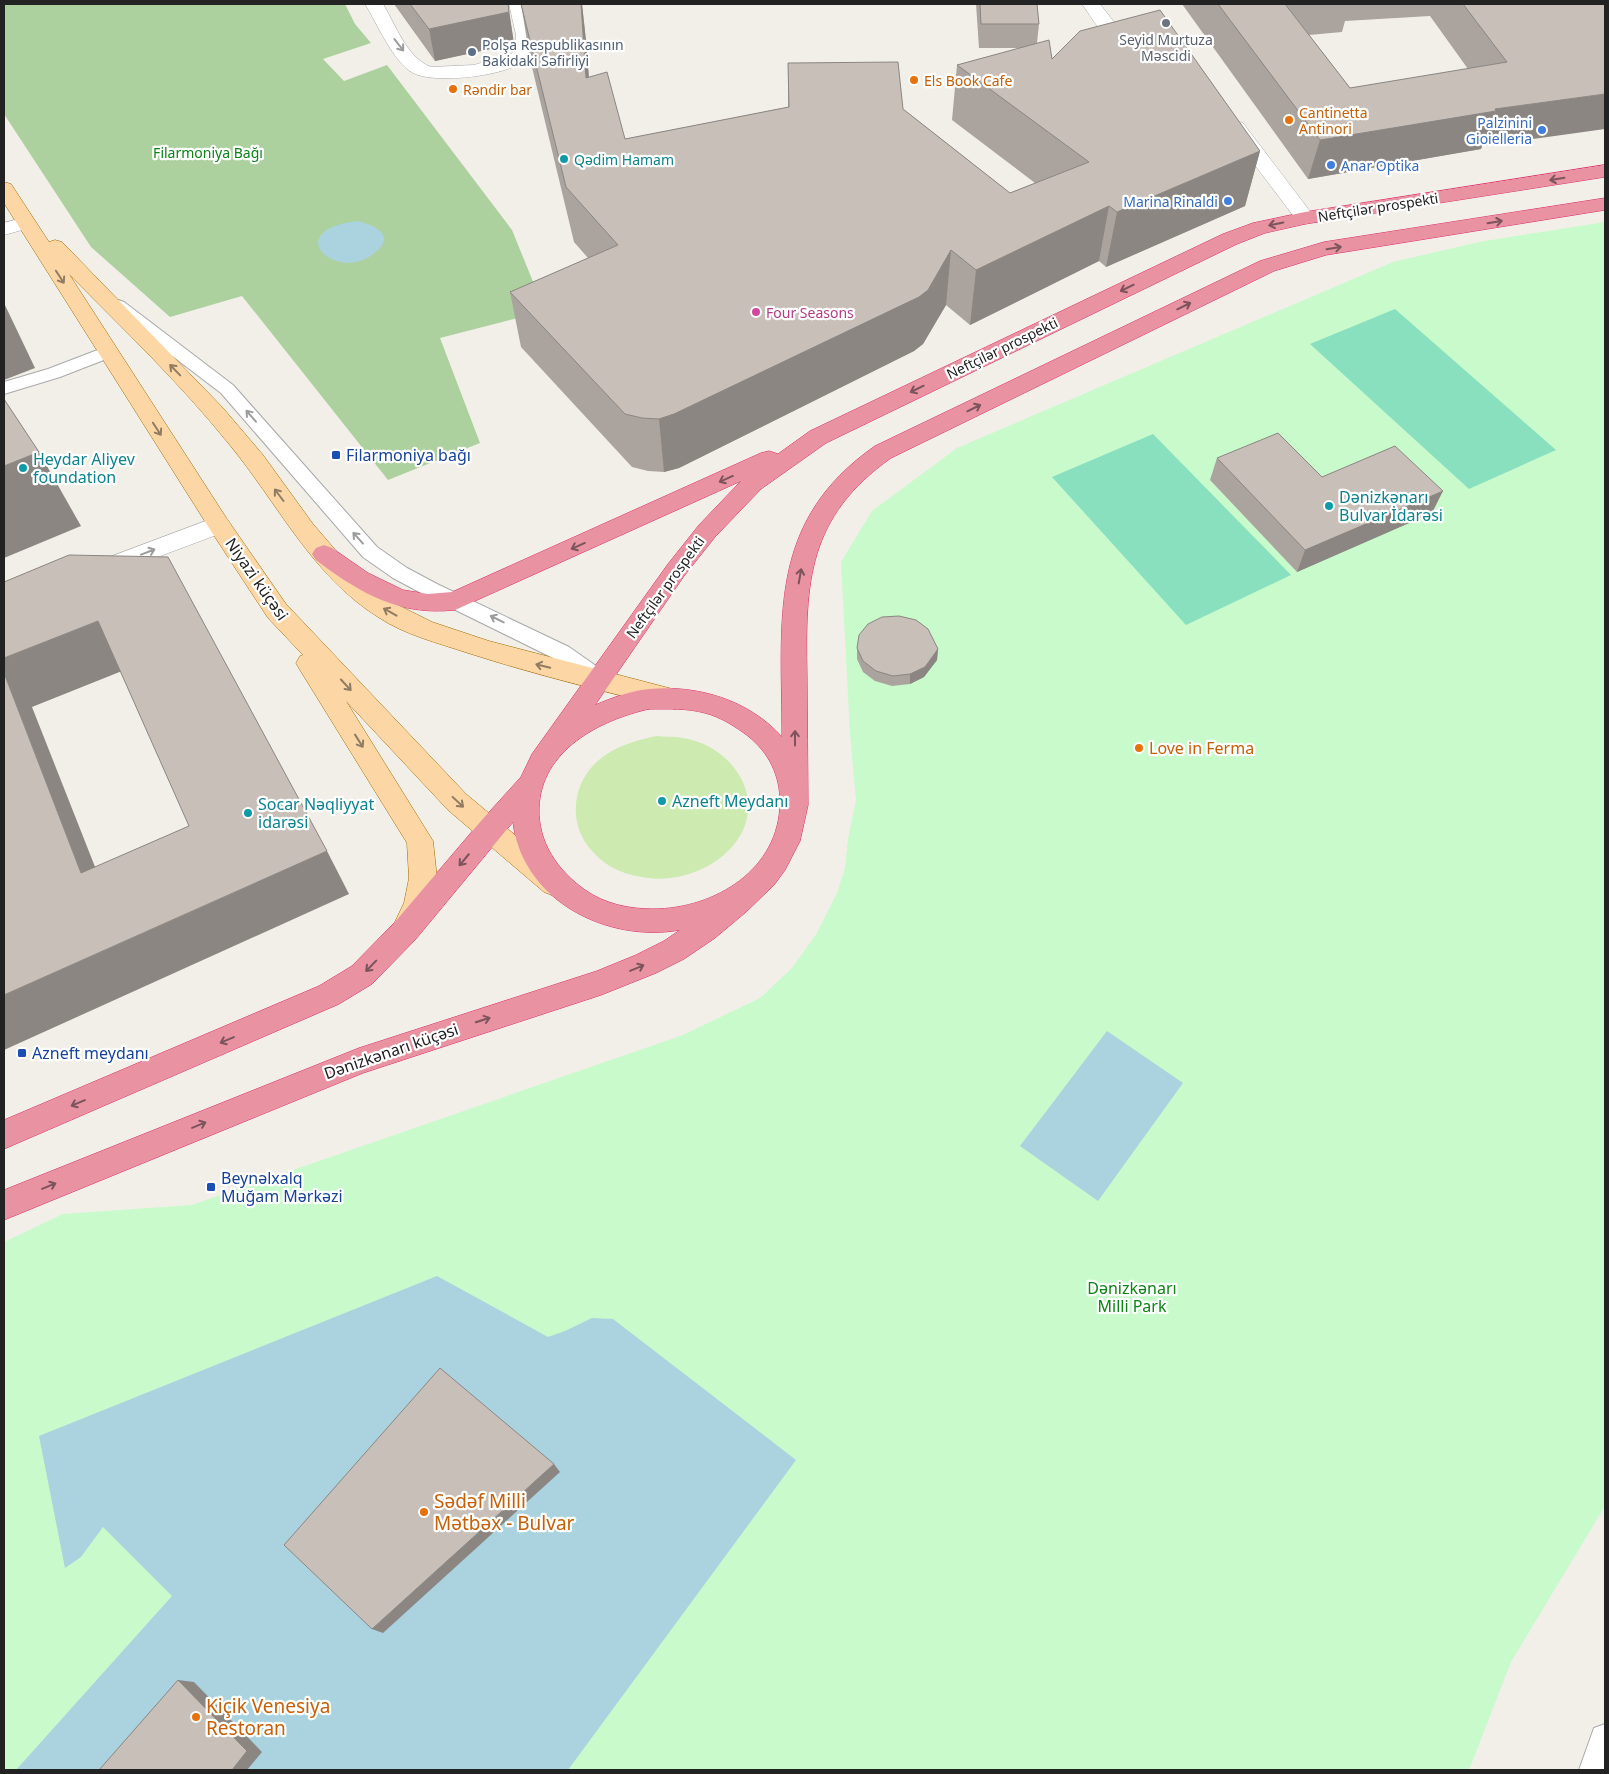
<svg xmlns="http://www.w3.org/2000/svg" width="1609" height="1774" font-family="'Noto Sans',sans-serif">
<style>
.grass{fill:#cdebb0}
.forest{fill:#add19e}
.park{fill:#c8facc}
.pitch{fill:#88e0be}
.water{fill:#aad3df}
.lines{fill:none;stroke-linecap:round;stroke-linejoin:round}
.lane-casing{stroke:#a9a9a9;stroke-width:2}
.street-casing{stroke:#a9a9a9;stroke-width:1}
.primary-casing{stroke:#a06b00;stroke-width:1}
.highway-casing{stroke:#dc2a67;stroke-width:1}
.lane{fill:#fff;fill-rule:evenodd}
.street{fill:#fff;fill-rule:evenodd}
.primary{fill:#fcd6a4;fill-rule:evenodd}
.highway{fill:#e892a2;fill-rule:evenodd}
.wall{fill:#aba49e;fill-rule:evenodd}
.shaded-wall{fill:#8b8681}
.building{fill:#c7bfb8;stroke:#8b8681}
.oneway{stroke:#9c9c9c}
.oneway2{stroke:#7b545c}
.oneway3{stroke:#8f7c63}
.worship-dot{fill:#6b7280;stroke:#fff;stroke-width:2}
.service-dot{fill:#5c6f8a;stroke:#fff;stroke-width:2}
.food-dot{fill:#e8710a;stroke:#fff;stroke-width:2}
.shop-dot{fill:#3f7fe0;stroke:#fff;stroke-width:2}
.culture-dot{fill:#0f9aa8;stroke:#fff;stroke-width:2}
.hotel-dot{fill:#d1479c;stroke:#fff;stroke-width:2}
.transit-dot{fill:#1a4fb4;stroke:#fff;stroke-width:2}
.labels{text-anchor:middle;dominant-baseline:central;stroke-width:4.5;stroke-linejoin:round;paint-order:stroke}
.far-worship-label{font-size:14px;fill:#5b616d;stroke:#fff}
.far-service-label{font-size:14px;fill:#4e5e75;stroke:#fff;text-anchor:start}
.far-food-label{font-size:14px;fill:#c56008;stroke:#fff;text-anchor:start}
.far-shop-label{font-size:14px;fill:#366cbe;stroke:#fff;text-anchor:end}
.far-park-label{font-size:14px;fill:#0c8416;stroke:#fff}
.far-culture-label{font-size:14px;fill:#0d838f;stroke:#fff;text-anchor:start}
.far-street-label{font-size:14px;fill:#222;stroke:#fff}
.far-hotel-label{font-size:14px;fill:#b23c85;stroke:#fff;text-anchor:start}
.transit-label{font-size:16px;fill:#164399;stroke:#fff;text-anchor:start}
.culture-label{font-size:16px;fill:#0d838f;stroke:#fff;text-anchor:start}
.street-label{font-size:16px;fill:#222;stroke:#fff}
.food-label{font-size:16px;fill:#c56008;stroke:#fff;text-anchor:start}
.park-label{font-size:16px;fill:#0c8416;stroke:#fff}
.near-food-label{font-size:19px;fill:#c56008;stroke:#fff;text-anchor:start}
</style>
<rect width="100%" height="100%" fill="#f2efe9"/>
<path class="grass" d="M656 736C665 737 674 736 683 738 724 744 761 785 744 828 728 865 680 885 642 877 623 874 606 867 593 852 565 823 572 776 607 754 622 744 639 740 656 736Z"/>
<polygon class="forest" points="4,4 345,4 355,24 371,43 323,59 344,81 387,65 512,230 545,311 440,338 480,443 388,480 242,296 170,317 91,247 4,114"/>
<polygon class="park" points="1605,222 1605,1506 1511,1662 1469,1770 4,1770 4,1242 63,1214 192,1205 683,1035 760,998 792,968 817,933 837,893 845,868 848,839 856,800 850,734 841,562 872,511 957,448 1393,262 1479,242"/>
<g class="pitch">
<polygon points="1395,309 1556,450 1469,489 1310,344"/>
<polygon points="1153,434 1291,575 1186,625 1052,477"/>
</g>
<g class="water">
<path d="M358 221C371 224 394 233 379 249 340 289 276 230 358 221Z"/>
<polygon points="1107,1031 1183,1083 1098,1201 1020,1146"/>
<polygon points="437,1276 548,1337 565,1331 592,1318 613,1319 796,1460 568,1770 16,1770 172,1596 103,1527 81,1557 65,1568 39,1436"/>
</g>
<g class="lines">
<defs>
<g id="lane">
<polygon points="118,300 124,302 233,385 377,547 407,568 437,584 569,647 606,673 609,679 606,685 599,687 592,685 555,659 423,594 393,578 363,557 221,393 112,310 109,306 112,302"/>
<polygon points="108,346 114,348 117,352 114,356 60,377 4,394 4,382 48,369"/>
<polygon points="1605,1724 1605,1770 1579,1770 1594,1728"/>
</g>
<g id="street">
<path d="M365 4H383C395 24 407 58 431 67L474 65 511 54 516 50V35L509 4H527C530 18 540 39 533 53 520 76 435 85 413 73 393 62 377 23 365 4Z"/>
<path d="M1082 4H1100L1121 31 1141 44 1144 48 1141 52C1115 59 1095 22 1082 4Z"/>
<polygon points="1236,121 1243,123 1312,214 1315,218 1312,222 1305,224 1298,222 1226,127 1229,123"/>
<polygon points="26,217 33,219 36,223 33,227 4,235 4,223"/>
<polygon points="219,516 227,519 231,525 227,531 99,579 91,576 87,570 91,564"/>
</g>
<path id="primary" d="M4 182 11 184 49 242 55 240 62 242 223 408 263 455 313 524 350 567 371 586 394 603 432 622 489 641 684 692 688 699 684 706 675 709C606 692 536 675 468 653 438 643 405 635 378 617 312 576 277 502 229 444 180 383 123 329 69 274L227 519 286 604 466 794 564 876 568 884 564 892 554 896 544 892 448 810 346 701 433 841 437 878 432 903 416 937 406 940 396 937 392 928 404 903 409 878 407 843 300 670 296 663 300 656 303 655 268 618 211 531 4 203Z"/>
<path id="highway" d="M1605 165V177L1305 224 1265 233 1237 244 826 443 761 489 715 537 684 576 595 705C612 698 632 690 650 689 698 685 749 700 782 737 782 620 766 522 875 446L1260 261 1324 242 1605 198V210L1326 255 1274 271 891 458C808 517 805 581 807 676 807 719 808 762 808 805L800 841 785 870 774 885 746 912 715 938 684 959 656 973 601 995 363 1073 4 1220V1190L359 1048 597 971 636 955 664 941 680 930C608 943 522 901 513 822L415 940 372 984 339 1004 4 1149V1120L319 986 352 966 395 922 481 821 521 777 532 754 668 564 699 525 741 481 455 610C398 616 360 593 316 560L312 554 316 548 324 545 332 548 368 573 403 590 428 594 452 592 761 453 769 451 778 454 810 431 1223 234 1253 223 1305 212ZM649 709C668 709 687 708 705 713 721 717 736 727 748 736 769 753 780 775 780 802 780 869 715 909 653 909 629 909 605 904 585 890 557 870 538 842 539 808 541 750 600 720 649 709Z"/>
</defs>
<use href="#lane" class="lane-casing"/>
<use href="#street" class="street-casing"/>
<use href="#primary" class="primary-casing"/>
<use href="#highway" class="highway-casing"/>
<use href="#lane" class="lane"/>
<use href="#street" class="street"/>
<use href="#primary" class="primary"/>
<use href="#highway" class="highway"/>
</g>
<g class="wall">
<polygon points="394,4 508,4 514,44 435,61"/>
<polygon points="521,4 582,4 586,41 589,77 625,139 788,107 788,63 903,109 1010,193 1035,183 952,120 957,65 1020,48 979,48 976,4 1037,4 1039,24 1037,43 1052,59 1260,151 1245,206 1106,267 1099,261 970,325 946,305 923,344 914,351 679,468 664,472 648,471 632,467 521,347 510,292 588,258 574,242 530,59"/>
<path d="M1182 4H1605L1482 146 1481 149 1308 179ZM1430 16 1468 69 1350 88 1309 35 1342 32 1345 21Z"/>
<polygon points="1217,458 1322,477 1432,513 1297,572 1210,480"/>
<polygon points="857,648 938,649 937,660 924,677 910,684 892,686 875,681 863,672 857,659"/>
</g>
<g class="shaded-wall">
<polygon points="508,4 514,44 435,61 429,29"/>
<polygon points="581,4 582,4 586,41 593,134 586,78"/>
<polygon points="1605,94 1605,129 1482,146 1481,149 1308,179 1320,140 1495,109"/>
<polygon points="1260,151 1245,206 1106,267 1117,212"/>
<polygon points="1109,206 1099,261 970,325 976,270"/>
<polygon points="951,250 946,305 923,344 914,351 679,468 664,472 659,419"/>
<polygon points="4,303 35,368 4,380"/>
<polygon points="39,452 81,526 4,558 4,466"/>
<polygon points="1443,491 1432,513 1297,572 1305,550"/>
<polygon points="98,621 127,669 32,707 114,915 81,873 4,673 4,658"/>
<polygon points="938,649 937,660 924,677 910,684 910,674"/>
<polygon points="327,851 349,894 4,1050 4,995"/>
<polygon points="554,1464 560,1472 383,1633 372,1629"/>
<polygon points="178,1680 194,1682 262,1752 247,1770 232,1770"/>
</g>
<g class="building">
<polygon points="410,4 508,4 509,12 429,29"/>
<polygon points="521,4 581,4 586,78 607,72 625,139 789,107 788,63 898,62 903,109 1010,193 1089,162 957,65 1049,40 1052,59 1080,31 1160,10 1260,151 1117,212 1109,206 976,270 951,250 928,290 919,297 674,414 659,419 642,418 625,414 510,292 618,245 566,187"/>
<polygon points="980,4 1037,4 1039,24 981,24"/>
<polygon points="1218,4 1285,4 1350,88 1507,62 1463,4 1605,4 1605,94 1495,109 1496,111 1320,140"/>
<polygon points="4,399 39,452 4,466"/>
<polygon points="1278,433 1322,477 1395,446 1443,491 1305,550 1217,458"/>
<polygon points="69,555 168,557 327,851 4,995 4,673 81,873 189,826 98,621 4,658 4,582"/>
<polygon points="899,616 916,620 928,629 938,649 925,667 910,674 893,676 876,671 863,661 857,648 859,635 868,624 882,617"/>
<polygon points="440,1368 554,1464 372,1629 284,1545"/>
<polygon points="178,1680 247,1751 232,1770 99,1770"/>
</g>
<defs><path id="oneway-shaft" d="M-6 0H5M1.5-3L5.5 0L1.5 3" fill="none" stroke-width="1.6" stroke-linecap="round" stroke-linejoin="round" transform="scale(1.25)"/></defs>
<g class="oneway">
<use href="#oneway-shaft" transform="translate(399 45) rotate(52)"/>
<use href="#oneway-shaft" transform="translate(251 416) rotate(-131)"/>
<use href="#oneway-shaft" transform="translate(358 538) rotate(-132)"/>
<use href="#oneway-shaft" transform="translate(148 552) rotate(-21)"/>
<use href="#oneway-shaft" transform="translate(497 619) rotate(-154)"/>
</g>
<g class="oneway2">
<use href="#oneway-shaft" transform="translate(1557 179) rotate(171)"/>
<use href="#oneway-shaft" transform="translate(1495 222) rotate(-9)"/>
<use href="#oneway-shaft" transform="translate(1276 224) rotate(168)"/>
<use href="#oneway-shaft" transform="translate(1334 248) rotate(-9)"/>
<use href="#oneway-shaft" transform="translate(1127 288) rotate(154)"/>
<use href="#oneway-shaft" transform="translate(1184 306) rotate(-26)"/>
<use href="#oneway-shaft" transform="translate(917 389) rotate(154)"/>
<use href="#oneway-shaft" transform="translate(974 408) rotate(-26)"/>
<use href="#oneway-shaft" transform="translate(726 479) rotate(156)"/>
<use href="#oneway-shaft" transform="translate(578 546) rotate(156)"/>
<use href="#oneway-shaft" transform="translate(800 576) rotate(-80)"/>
<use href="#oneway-shaft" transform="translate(795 738) rotate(-90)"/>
<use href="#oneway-shaft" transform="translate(464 860) rotate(130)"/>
<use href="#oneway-shaft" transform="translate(371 966) rotate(134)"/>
<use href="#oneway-shaft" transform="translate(637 968) rotate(-23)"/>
<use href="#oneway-shaft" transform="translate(483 1020) rotate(-18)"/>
<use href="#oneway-shaft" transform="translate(227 1040) rotate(157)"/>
<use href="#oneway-shaft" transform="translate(78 1103) rotate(157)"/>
<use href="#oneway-shaft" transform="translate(199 1125) rotate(-22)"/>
<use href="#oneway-shaft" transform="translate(49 1186) rotate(-22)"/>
</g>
<g class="oneway3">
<use href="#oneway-shaft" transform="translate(60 277) rotate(57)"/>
<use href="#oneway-shaft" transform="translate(175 370) rotate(-134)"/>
<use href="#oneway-shaft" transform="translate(157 429) rotate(57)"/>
<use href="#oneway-shaft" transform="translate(279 495) rotate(-127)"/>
<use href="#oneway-shaft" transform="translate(390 612) rotate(-151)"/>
<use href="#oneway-shaft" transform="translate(543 666) rotate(-166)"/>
<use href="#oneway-shaft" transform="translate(346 685) rotate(47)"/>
<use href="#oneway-shaft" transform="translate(359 741) rotate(58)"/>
<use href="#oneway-shaft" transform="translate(458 802) rotate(43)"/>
</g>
<circle class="worship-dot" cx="1166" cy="23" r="5"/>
<circle class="service-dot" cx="472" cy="52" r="5"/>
<g class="food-dot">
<circle cx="914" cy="80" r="5"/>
<circle cx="453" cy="89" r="5"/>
<circle cx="1289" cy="120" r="5"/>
<circle cx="1139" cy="748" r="5"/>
<circle cx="424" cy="1512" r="5"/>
<circle cx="196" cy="1717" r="5"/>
</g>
<g class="shop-dot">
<circle cx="1542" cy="130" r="5"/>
<circle cx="1331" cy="165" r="5"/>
<circle cx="1228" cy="201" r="5"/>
</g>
<g class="culture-dot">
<circle cx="564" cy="159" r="5"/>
<circle cx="23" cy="468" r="5"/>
<circle cx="1329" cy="506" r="5"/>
<circle cx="662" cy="801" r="5"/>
<circle cx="248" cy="813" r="5"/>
</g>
<circle class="hotel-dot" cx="756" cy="312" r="5"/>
<g class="transit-dot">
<rect x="331" y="450" width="10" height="10" rx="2.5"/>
<rect x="17" y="1048" width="10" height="10" rx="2.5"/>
<rect x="206" y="1182" width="10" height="10" rx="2.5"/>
</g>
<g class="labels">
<g class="far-worship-label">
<text x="1166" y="39">Seyid Murtuza<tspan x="1166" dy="16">Məscidi</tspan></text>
</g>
<g class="far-service-label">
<text x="482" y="44">Polşa Respublikasının<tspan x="482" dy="16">Bakidaki Səfirliyi</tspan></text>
</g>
<g class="far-food-label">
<text x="924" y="80">Els Book Cafe</text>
<text x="463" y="89">Rəndir bar</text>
<text x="1299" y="112">Cantinetta<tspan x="1299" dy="16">Antinori</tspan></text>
</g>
<g class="far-shop-label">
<text x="1532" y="122">Palzinini<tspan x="1532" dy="16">Gioielleria</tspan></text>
<text x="1341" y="165" text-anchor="start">Anar Optika</text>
<text x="1218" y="201">Marina Rinaldi</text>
</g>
<g class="far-park-label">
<text x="208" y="152">Filarmoniya Bağı</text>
</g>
<g class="far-culture-label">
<text x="574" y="159">Qədim Hamam</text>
</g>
<g class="far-street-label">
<text transform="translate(1378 207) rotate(-9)">Neftçilər prospekti</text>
<text transform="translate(1002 348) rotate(-26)">Neftçilər prospekti</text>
<text transform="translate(665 587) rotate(-54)">Neftçilər prospekti</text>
</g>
<g class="far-hotel-label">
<text x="766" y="312">Four Seasons</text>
</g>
<g class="transit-label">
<text x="346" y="455">Filarmoniya bağı</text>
<text x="32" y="1053">Azneft meydanı</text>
<text x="221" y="1178">Beynəlxalq<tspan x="221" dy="18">Muğam Mərkəzi</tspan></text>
</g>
<g class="culture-label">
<text x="33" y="459">Heydar Aliyev<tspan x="33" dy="18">foundation</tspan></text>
<text x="1339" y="497">Dənizkənarı<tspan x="1339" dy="18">Bulvar İdarəsi</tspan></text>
<text x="672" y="801">Azneft Meydanı</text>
<text x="258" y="804">Socar Nəqliyyat<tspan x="258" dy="18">idarəsi</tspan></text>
</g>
<g class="street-label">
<text transform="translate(257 579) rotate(55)">Niyazi küçəsi</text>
<text transform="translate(391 1051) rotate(-19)">Dənizkənarı küçəsi</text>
</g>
<g class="food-label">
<text x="1149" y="748">Love in Ferma</text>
</g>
<g class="park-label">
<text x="1132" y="1288">Dənizkənarı<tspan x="1132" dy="18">Milli Park</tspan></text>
</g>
<g class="near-food-label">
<text x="434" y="1501">Sədəf Milli<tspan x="434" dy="22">Mətbəx - Bulvar</tspan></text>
<text x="206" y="1706">Kiçik Venesiya<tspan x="206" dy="22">Restoran</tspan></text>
</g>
</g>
<rect width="1609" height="1774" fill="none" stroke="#222222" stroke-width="10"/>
</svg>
